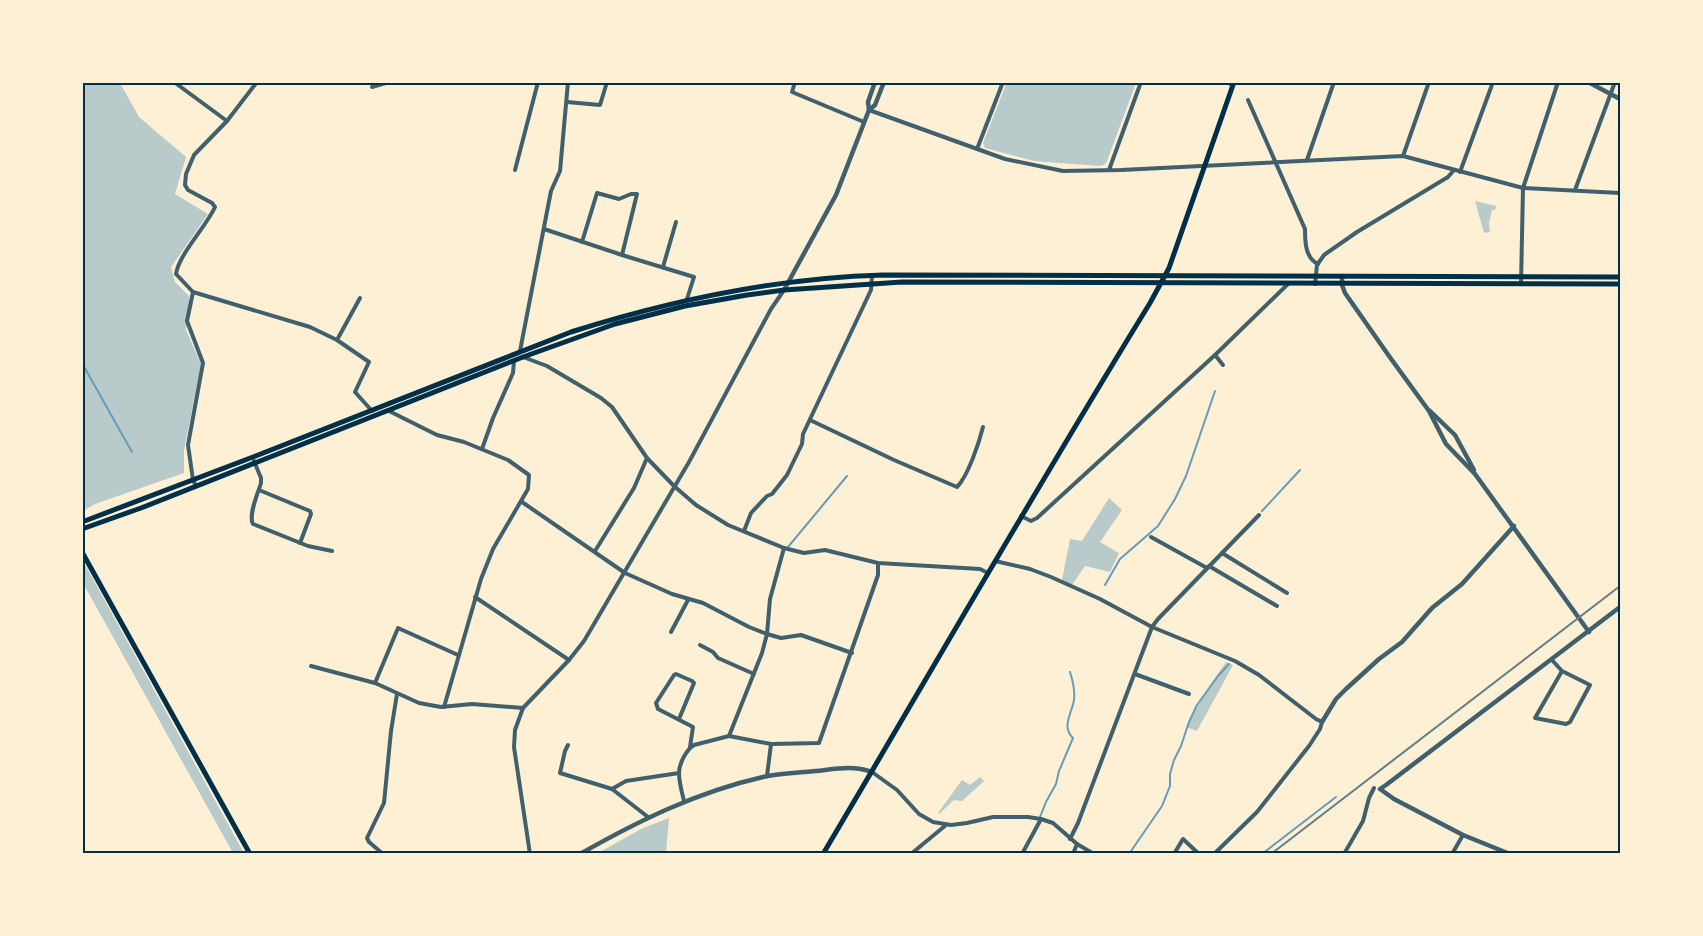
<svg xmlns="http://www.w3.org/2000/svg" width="1703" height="936" font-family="Ubuntu,sans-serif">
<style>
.green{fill:#b9caca}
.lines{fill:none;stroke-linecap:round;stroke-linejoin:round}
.stream{stroke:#669bbc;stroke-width:2}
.minor{stroke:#3f606c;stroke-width:4}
.tertiary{stroke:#3f606c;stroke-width:4.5}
.secondary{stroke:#003049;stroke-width:5}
.rail{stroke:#657d81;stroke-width:2}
.neatline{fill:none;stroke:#003049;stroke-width:2}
</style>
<rect width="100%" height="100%" fill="#fdf0d5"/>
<g class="green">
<polygon points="1007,82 1136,82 1136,83 1107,161 1104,165 1099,166 1034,161 985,148 983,143"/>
<polygon points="83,83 120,83 139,117 186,157 175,194 208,214 171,267 175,282 189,296 189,301 190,303 186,330 201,364 184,451 184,473 95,504 83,511"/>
<polygon points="1475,201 1496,206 1495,210 1492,210 1489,223 1490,232 1484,233"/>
<polygon points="1109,498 1122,510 1100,542 1119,553 1110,572 1085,566 1072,585 1062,580 1070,539 1082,541"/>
<polygon points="82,561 83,561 244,853 233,853 83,583"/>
<polygon points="1226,662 1233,665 1197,731 1186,727 1210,685"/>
<polygon points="980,777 984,781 962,801 954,800 939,814 938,813 962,780 970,785"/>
<polygon points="669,818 666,853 618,854 615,852 613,853 598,853 643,828"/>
</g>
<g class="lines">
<g class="stream">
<polyline points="82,363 132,452"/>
<polyline points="1262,511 1300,470"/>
<polyline points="788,547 847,476"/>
<polyline points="1105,585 1120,559 1158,526 1175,499 1186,476 1215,391"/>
<path d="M1040 817 1046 802 1056 784 1059 771 1073 738C1061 727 1072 713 1074 700 1075 691 1073 681 1070 672"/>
<polyline points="1129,854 1162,806 1170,786 1170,774 1174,760 1181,746 1189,722 1197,705 1218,676 1229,664"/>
<polyline points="1262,854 1336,797"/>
</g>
<g class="minor">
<polyline points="174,82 227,121"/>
<path d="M257 82 227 121 194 155 186 174 185 185 188 190 212 203 215 207C206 227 179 254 176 274L193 292 310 327 337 340 369 362 355 392 372 411"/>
<polyline points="795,82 792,92 864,122"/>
<polyline points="1225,82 1233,85"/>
<polyline points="372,87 389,82"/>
<path d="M1248 100 1305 229C1305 241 1305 258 1318 264"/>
<polyline points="567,102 600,105 607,82"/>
<polyline points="869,110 1005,159 1063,171 1121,170 1403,156 1523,188 1620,193"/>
<polyline points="977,149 1003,82"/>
<polyline points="1403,156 1429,82"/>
<polyline points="1307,160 1334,82"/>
<polyline points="515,170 538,82"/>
<polyline points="1109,170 1141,82"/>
<polyline points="1460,172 1493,82"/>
<polyline points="1575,190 1615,82"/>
<polyline points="544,229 622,255 694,277 687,299"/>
<polyline points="582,242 597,193 619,199 631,194 637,194 622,255"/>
<polyline points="663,267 676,222"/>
<polyline points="1315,284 1317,265 1324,255 1357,232 1448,177 1454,170"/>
<polyline points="1521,284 1523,188 1558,82"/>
<polyline points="193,292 187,321 203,363 188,445 193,480 196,486"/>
<polyline points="337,340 360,298"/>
<polyline points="520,351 551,191 560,171 568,82"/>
<polyline points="1215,355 1223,365"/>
<polyline points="523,357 547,366 601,398 612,407 647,458 674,486 696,505 728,525 784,548 804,553 825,550 878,563 980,569 988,573"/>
<polyline points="389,411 437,435 464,442 508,460 529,475 528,489 493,549 481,579 444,707"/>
<path d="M810 420 894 460 957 487C968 476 979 443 983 427"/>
<polyline points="482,449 493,418 513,373 514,361"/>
<path d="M254 461 261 478V483C258 493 248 515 253 524L308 546 332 551"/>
<polyline points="259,490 310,511 311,514 300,543"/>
<polyline points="522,502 625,573 672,594 703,603 749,627 767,634 781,638 801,635 852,653"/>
<polyline points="1021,516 1031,521 1037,518 1215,355 1288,284"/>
<polyline points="744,531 751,513 767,496 772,494 787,475 802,444 803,434 871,290 872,276"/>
<polyline points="1151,537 1207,568"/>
<polyline points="595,551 634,488 647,458"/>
<polyline points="1222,553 1287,593"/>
<polyline points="995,561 1030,569 1051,577 1100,599 1152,627 1235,661 1259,675 1316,719 1322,722 1320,729 1309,746 1257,812 1214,854"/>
<polyline points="1209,566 1277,606"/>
<polyline points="475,597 569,660"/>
<polyline points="671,632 688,600"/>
<polyline points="700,645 713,652 718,658 754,674"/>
<polyline points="1552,660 1562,671 1590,685 1570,722 1566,724 1535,718 1562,671"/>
<polyline points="311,666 375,683 419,703 441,707 472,704 523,708"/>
<polyline points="1135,674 1189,694"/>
<polyline points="375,683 398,628 458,655"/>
<polyline points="679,719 694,683 692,681 676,674 674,675 656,703 658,709 693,727 690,747"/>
<polyline points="729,736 771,744"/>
<polyline points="568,745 565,751 560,773 612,789"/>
<polyline points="872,772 897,790 919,814 933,822 951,825 967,823 993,817 1028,817 1041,819 1053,823 1077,844 1094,854"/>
<polyline points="767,776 771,744 819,743 878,575 878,563"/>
<path d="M684 801C682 793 679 782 679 773 679 764 686 750 694 745L729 736 762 653 767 634 770 599 784 548"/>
<polyline points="648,817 612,789 626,781 679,773"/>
<polyline points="1070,839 1078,823 1152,627 1158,619 1259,515"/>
<polyline points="383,854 369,842 367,838 384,803 391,731 397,694"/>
<polyline points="530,854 514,747 515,730 523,708 569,660 584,641 689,462 771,309 784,290"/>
<polyline points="911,854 946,825"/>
<polyline points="1022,854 1041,819"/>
<polyline points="1073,854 1077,844"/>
<polyline points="1174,854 1183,839 1199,854"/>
<polyline points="1344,854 1363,821 1369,798 1374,788"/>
<polyline points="1452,854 1463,835"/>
</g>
<g class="tertiary">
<polyline points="1588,82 1620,99"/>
<polyline points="869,110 875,105 884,82"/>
<polyline points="1342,276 1342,285 1345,293 1389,356 1429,411 1446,444 1475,474 1589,632"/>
<polyline points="784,290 836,195 869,110 868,102 875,82"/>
<polyline points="1430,411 1455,435 1474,470"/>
<polyline points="1322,722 1336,699 1346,689 1379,659 1402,642 1432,608 1462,584 1514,526"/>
<path d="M580 854C638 821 697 792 763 777 780 773 798 773 816 771 835 769 853 765 872 772"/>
<polyline points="1510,854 1463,835 1394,799 1380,789 1386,785 1620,607"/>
</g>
<g class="secondary">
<path d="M82 522 253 457 571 332C672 300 777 278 883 275L1620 277"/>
<polyline points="82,529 141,508 523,357 615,324 685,306 747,295 784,290 902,282 1620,284"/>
<polyline points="82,552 250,854"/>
<path d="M823 854C932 670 1038 485 1150 303L1169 268 1234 82"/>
</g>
<polyline class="rail" points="1271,854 1620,586"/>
</g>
<rect width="1703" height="936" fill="none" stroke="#fdf0d5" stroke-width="168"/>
<rect x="84" y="84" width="1535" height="768" class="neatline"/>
</svg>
